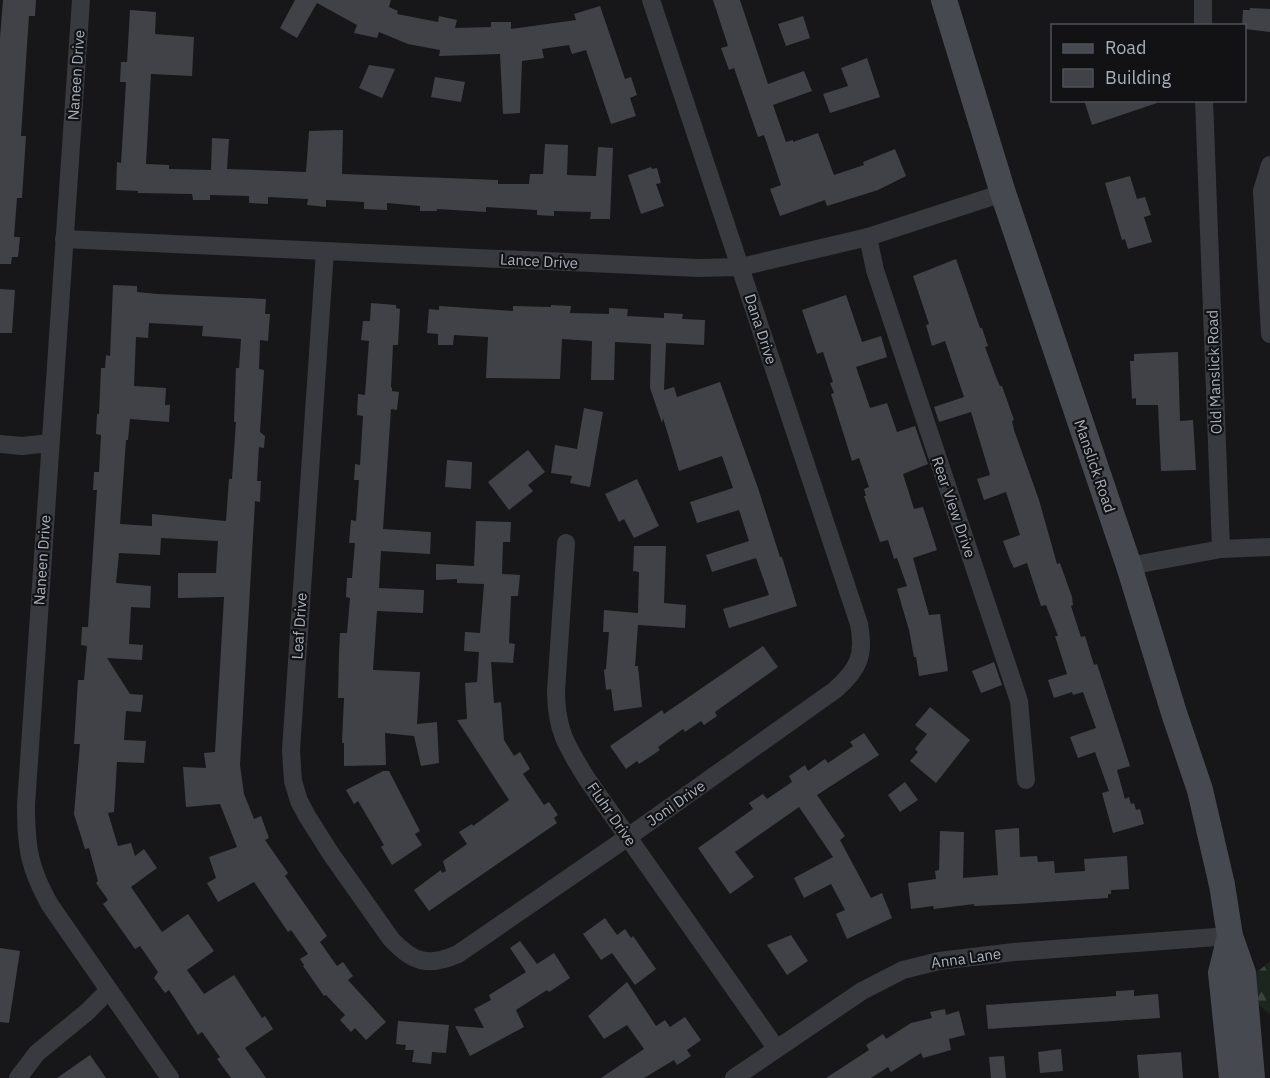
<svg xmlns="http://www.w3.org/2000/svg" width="1270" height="1078" font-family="'IBM Plex Sans',sans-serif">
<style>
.forest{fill:url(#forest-firs)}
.building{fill:#414247;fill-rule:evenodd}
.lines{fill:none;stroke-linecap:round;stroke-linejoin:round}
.street{stroke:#383a3f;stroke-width:18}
.secondary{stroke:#464950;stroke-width:26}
.labels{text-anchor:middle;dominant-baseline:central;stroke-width:4.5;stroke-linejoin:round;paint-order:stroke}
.street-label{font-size:15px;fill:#a8afbb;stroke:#121215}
</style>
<defs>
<pattern id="forest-firs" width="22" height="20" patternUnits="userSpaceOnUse" patternTransform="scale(1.5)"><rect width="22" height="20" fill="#1d261e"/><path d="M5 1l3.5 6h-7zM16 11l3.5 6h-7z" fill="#3b433d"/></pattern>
</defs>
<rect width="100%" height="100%" fill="#17171a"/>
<polygon class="forest" points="1270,962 1270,1014 1255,1002 1250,977"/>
<g class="building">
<polygon points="3,0 36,0 35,16 29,16 21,136 26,136 22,198 17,198 14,237 20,237 18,257 12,257 11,264 0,264 0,38"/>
<polygon points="295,0 391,0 389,7 398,11 397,14 438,22 439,16 457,20 455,28 491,27 491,22 511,22 511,29 576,20 574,14 600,6 625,79 631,77 637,95 630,98 636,116 611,124 586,50 572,54 569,45 542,49 544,58 522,61 520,113 503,114 500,54 439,56 440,50 408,44 379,32 377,38 354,33 357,25 317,3 297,38 280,28"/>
<polygon points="713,0 740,0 768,84 804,71 812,91 773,105 786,142 793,140 793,142 818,133 834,175 864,165 863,162 895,149 906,176 878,190 827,206 825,200 780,216 770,189 781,185 764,135 758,137 734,68 729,70 721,48 728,46"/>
<polygon points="1250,8 1270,9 1270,32 1245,29 1245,26 1242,26 1243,10 1250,10"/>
<polygon points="130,10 156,12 155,34 194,37 192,76 151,74 146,164 169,165 169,169 211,170 212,138 229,139 227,169 306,172 309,131 343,130 342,174 498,180 498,184 529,184 530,174 543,174 545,144 568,145 567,175 596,176 598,147 613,148 610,219 590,219 591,212 554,211 554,216 537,215 537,210 486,207 486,212 437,209 437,211 420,211 420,206 387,203 387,210 364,209 364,202 326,200 326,207 307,205 308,199 268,197 268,204 249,203 249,196 210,195 210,200 193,200 192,194 138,193 138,191 116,190 117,162 121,163 126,82 120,82 121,62 127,62"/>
<polygon points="803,16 810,38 786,46 778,24"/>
<polygon points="867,58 880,97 830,113 823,94 848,86 841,68"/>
<polygon points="369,65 395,69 382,98 359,88"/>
<polygon points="435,77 465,82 461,102 431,97"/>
<polygon points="1084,100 1156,100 1157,103 1092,125"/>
<polygon points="651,167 652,169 657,168 661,183 656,184 664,206 641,214 628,175"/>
<polygon points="1130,176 1137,199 1145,197 1151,215 1144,217 1152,242 1128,249 1125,239 1122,240 1105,183"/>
<polygon points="956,259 980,328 982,328 988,346 985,347 996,377 1000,386 1002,386 1014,420 1012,421 1014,430 1039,500 1057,564 1060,563 1072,597 1073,605 1071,606 1081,637 1085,636 1094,665 1097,664 1124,747 1130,766 1117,770 1125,799 1129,797 1131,804 1134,803 1136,810 1140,809 1144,824 1113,833 1102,793 1109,791 1095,752 1078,758 1070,737 1096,728 1083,692 1073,695 1072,692 1054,698 1048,680 1067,674 1055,636 1058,636 1046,605 1041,606 1027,563 1014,568 1010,560 1003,541 1020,535 1006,492 984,500 977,479 990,475 971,412 939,422 934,407 964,397 945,341 932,346 926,325 929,324 913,276"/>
<path d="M113 285 137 286V292L157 294 266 299 265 314H270L268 341 260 340 259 369 264 370 260 432 265 436 264 448 259 447 257 481H261L260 502 255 501 240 765 244 794 254 819 261 816 269 838 265 840 288 873 285 876 327 936 320 942 337 966 343 962 353 976 348 980 386 1022 366 1040 355 1028 351 1032 340 1020 345 1015 326 995 324 996 303 966 304 965 300 959 308 954 291 930 288 932 254 882 218 902 207 883 216 878 209 857 237 847 220 804 186 807 183 767 206 768 204 753 215 752 224 597 178 598V573H216L218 541 161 538 160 555 119 553 116 583 151 586 150 608 131 607 129 644 143 645 142 660 107 658 130 694 143 695 141 712 126 711 124 740 146 741 144 763 117 762 114 812 108 813 118 846 131 843 135 856 144 849 157 868 131 887 162 932 188 914 202 934 214 951 187 970 204 994 234 975 262 1018 265 1016 273 1029 245 1048 266 1078H231L217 1059 220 1057 202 1032 198 1035 169 990 165 993 154 978 158 972 140 946 135 949 103 904 108 900 96 883 98 881 89 848 85 849 74 814 80 744H74L78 680H84L87 646 81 645 82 627H88L97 490H93L94 472H99L101 435 96 434 97 414H99L101 368H105L106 355 110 356ZM149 323 203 326 202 336 241 339 239 368H236L234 422H236L232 479H229L226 521 152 514V526L120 524 126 440H128L130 419 169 422 170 405H165L166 388 134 386 136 337 148 338Z"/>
<polygon points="0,289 15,290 12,333 0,333"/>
<polygon points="846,295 862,342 881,336 887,357 856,367 870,408 887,403 897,432 915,426 928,464 903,474 914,509 923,507 937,550 913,558 929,615 940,614 948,671 919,676 916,657 914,657 909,630 897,589 907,586 897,558 894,559 888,540 880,542 864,496 866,496 864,489 869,487 859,458 852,461 831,394 834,393 830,383 833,382 823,352 817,354 802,310"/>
<polygon points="371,303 396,305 396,308 400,309 398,345 393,345 391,387 392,388 392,391 399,392 397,410 391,409 383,529 431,532 430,554 381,551 379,588 424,590 423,613 377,611 373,670 420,672 417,724 437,722 439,763 421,766 414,736 385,733 386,765 344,766 344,743 342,743 344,698 338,698 339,653 340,633 347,633 350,598 346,597 347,578 352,578 355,543 349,543 351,520 356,521 359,480 354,480 355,464 360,465 363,416 357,415 358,394 365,395 369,341 361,340 363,321 370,321"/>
<polygon points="551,305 571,306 570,313 609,314 609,308 628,309 627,316 664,318 664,313 683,314 682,319 705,320 704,345 666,343 664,390 674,387 677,397 720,382 758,488 780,557 782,557 797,606 729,628 723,609 769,595 756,558 712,572 706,555 749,541 739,510 697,523 690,502 733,488 722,456 679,471 663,418 662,423 650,388 651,344 615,342 614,380 591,380 592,341 562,339 560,379 486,378 488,337 454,335 453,345 438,345 438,334 427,333 429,309 439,310 439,306 513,311 513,306 551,307"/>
<polygon points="1178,352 1180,421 1193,420 1196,470 1161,471 1158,405 1136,405 1136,398 1132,399 1130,361 1134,361 1134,354"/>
<polygon points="584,408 603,412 590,487 570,483 572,476 551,473 555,445 577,449"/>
<polygon points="528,450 545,472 528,485 533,491 509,510 488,482"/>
<polygon points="447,460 472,462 471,489 445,487"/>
<polygon points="637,479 659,526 634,538 624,519 619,522 605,494"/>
<polygon points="476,521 511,522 510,542 503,542 502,574 520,575 518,596 511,596 509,643 515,644 513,663 491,662 494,703 501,702 504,740 514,756 520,752 530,769 523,774 544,805 549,802 558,815 554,818 557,823 429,911 414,890 441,870 442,873 446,871 443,861 467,844 459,832 472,824 473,826 509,800 457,720 467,719 465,683 477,682 479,652 464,651 465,632 480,633 484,584 457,583 457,579 436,580 436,564 474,566"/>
<polygon points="634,546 666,546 664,603 686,605 685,628 638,625 635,666 638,666 642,707 614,711 611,689 606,690 604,670 606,669 609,632 603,632 604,610 638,613 639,572 633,571"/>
<polygon points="763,646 778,667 715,712 717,716 704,725 701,721 685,732 683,729 658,747 660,750 639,764 637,761 626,769 610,746 662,710 664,714"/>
<polygon points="994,662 1002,685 981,693 972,671"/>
<polygon points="930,707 970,740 936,783 910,761 918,752 915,749 927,734 915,725"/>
<polygon points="864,733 879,755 817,795 845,836 840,840 871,898 882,893 892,918 847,939 836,914 845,910 831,884 804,898 794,878 833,857 799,807 735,852 754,877 730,894 698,848 753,809 749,803 763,794 767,799 792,782 789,776 805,765 808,771 825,759 828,763 853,746 850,742"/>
<polygon points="383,771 389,771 420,831 415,834 422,845 392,865 381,847 384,845 358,801 354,804 346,790"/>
<polygon points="905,782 918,800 900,812 888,795"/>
<polygon points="1019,828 1020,857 1037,856 1038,862 1054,861 1055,873 1085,871 1084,859 1127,856 1129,889 1111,890 1111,894 1108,894 1108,898 1015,904 974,906 974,904 934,909 933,906 911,909 908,883 936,879 935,871 939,870 940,831 964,832 963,878 998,875 995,830"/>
<polygon points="605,918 617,935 625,929 631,938 633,936 656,969 635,985 612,953 601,960 583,934"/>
<polygon points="791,935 808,961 787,975 767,945"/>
<polygon points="520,941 537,964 554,953 570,978 549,992 547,990 516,1010 524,1027 470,1056 455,1026 484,1028 474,1009 491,1000 489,995 526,972 510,948"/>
<polygon points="0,948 20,951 9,1023 0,1022"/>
<polygon points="627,982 656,1026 665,1020 670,1027 685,1017 701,1040 687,1050 691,1056 677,1065 674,1060 644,1078 601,1078 644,1049 627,1025 604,1039 588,1016"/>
<polygon points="1134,990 1134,996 1158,994 1160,1018 988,1029 986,1005 1116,996 1116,991"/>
<polygon points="945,1009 946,1015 959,1011 965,1035 949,1039 951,1050 923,1058 921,1053 891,1072 888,1067 871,1078 826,1078 869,1050 866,1045 883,1034 886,1039 911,1023 932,1018 930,1012"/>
<polygon points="398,1021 449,1025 446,1053 432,1052 431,1064 412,1062 414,1050 405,1050 406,1045 396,1044"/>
<polygon points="1061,1049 1063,1071 1040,1073 1038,1052"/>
<polygon points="1181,1052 1183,1078 1139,1078 1137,1055"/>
<polygon points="90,1055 106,1078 57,1078"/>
<polygon points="1004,1056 1006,1078 991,1078 989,1057"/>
</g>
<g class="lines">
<g class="street">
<path d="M81 0 26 805C26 847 29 868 50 905L170 1078"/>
<polyline points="1203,0 1203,26"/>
<polyline points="1270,165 1262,191 1270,334"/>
<polyline points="868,237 875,270 1019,701 1026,780"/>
<polyline points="64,239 698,268 741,267 868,237 1003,193"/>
<path d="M325 251 291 750 293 781 299 801 307 816 331 854 391 939C413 963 429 967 458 954L628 837 835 690C859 669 865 655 859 624L651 0"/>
<polyline points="0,444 22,446 50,443"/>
<path d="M566 543 556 691C556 730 567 747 587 779L776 1048"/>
<polyline points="1221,549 1270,547"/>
<polyline points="1129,566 1221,549 1204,100"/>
<polyline points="18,1078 37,1053 87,1012 109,990"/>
<polyline points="734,1078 862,991 903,970 939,961 1014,952 1230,936"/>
</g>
<g class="secondary">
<polyline points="944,0 1003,193 1129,566 1174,713 1200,790 1222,885 1230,936 1243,973 1252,1078"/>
<polyline points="1230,936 1221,973 1232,1078"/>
</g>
</g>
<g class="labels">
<g class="street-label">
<text transform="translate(76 75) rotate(-86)">Naneen Drive</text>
<text transform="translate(539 261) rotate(3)">Lance Drive</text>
<text transform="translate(761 329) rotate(72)">Dana Drive</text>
<text transform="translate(1214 372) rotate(-92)">Old Manslick Road</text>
<text transform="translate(1095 466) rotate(71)">Manslick Road</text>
<text transform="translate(954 507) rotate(71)">Rear View Drive</text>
<text transform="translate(42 560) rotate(-86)">Naneen Drive</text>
<text transform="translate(299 626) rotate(-86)">Leaf Drive</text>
<text transform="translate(676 803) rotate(-35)">Joni Drive</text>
<text transform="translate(612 814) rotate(55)">Fluhr Drive</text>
<text transform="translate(966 958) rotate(-8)">Anna Lane</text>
</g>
</g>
<rect x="1051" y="24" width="195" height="78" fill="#121215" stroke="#4e5157" stroke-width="1.5"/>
<rect x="1063" y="44" width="30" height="9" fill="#464950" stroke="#4e5157" stroke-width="1.5"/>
<text x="1105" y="54" font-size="18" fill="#a8afbb">Road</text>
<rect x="1063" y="69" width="30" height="18" fill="#414247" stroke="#4e5157" stroke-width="1.5"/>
<text x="1105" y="84" font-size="18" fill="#a8afbb">Building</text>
</svg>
